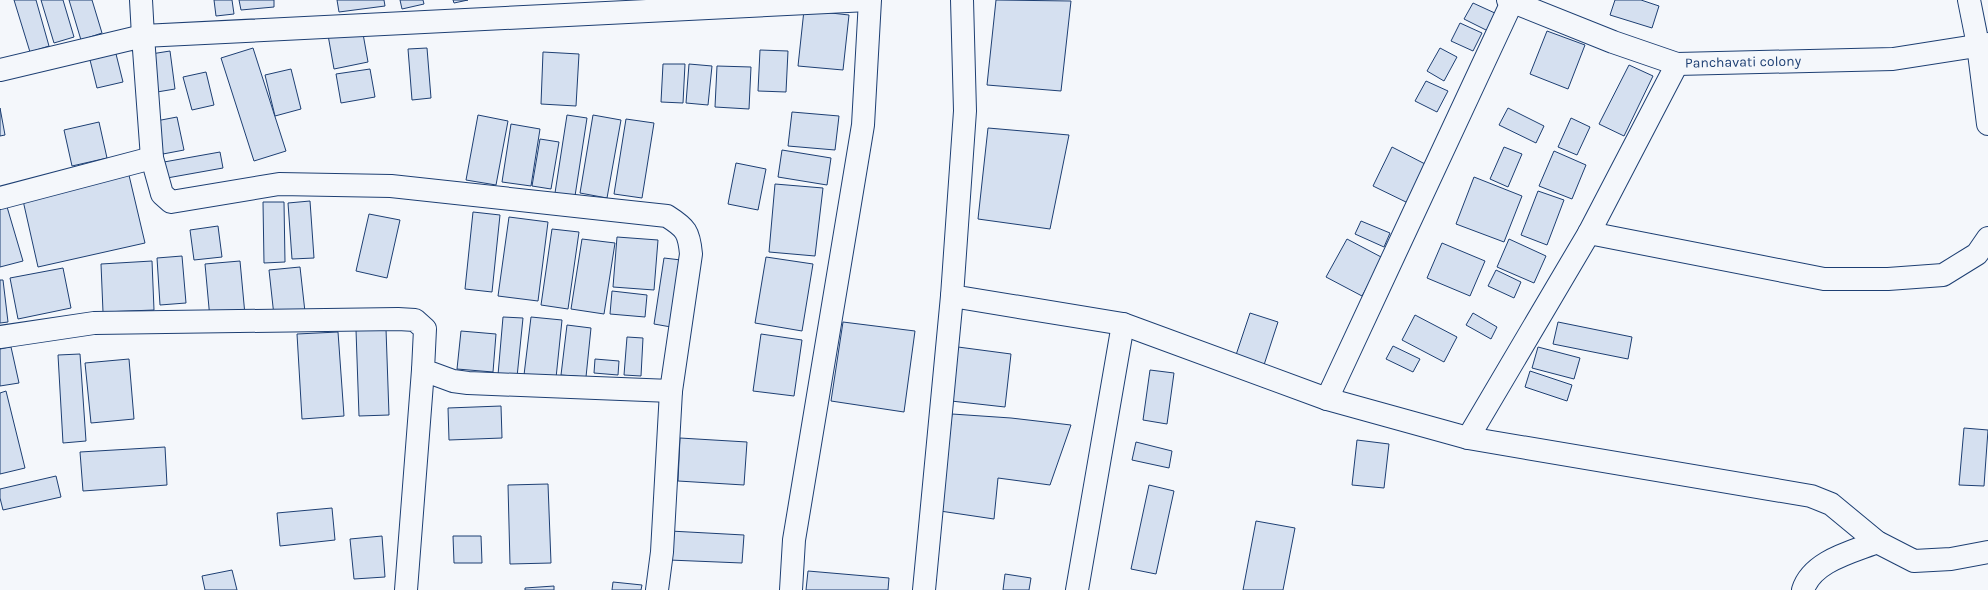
<svg xmlns="http://www.w3.org/2000/svg" width="1988" height="590" font-family="Karla,sans-serif">
<style>
.building{fill:#d5e0f0;stroke:#1d3f73}
.lines{fill:none;stroke-linecap:round;stroke-linejoin:round}
.minor-casing{stroke:#1d3f73;stroke-width:24}
.minor{stroke:#f4f7fb;stroke-width:22}
.labels{text-anchor:middle;dominant-baseline:central;stroke-width:3;stroke-linejoin:round;paint-order:stroke}
.street-label{font-size:14px;fill:#1d3f73;stroke:#f4f7fb}
</style>
<rect width="100%" height="100%" fill="#f4f7fb"/>
<g class="building">
<polygon points="14,0 36,0 49,46 30,52"/>
<polygon points="41,0 63,0 74,37 54,43"/>
<polygon points="69,0 92,0 102,33 81,40"/>
<polygon points="214,0 232,0 234,14 216,16"/>
<polygon points="239,0 274,0 274,7 241,10"/>
<polygon points="337,0 384,0 385,6 339,12"/>
<polygon points="400,0 423,0 424,4 402,9"/>
<polygon points="453,0 468,0 454,3"/>
<polygon points="996,0 1071,1 1061,91 987,85"/>
<polygon points="1615,0 1641,0 1659,6 1652,28 1610,15"/>
<polygon points="1473,3 1497,14 1488,31 1464,19"/>
<polygon points="804,10 849,15 843,70 798,66"/>
<polygon points="1460,23 1482,33 1473,51 1451,41"/>
<polygon points="362,28 368,62 334,69 328,35"/>
<polygon points="1547,31 1585,45 1568,89 1530,74"/>
<polygon points="253,48 286,151 254,161 221,58"/>
<polygon points="427,48 431,98 412,100 408,49"/>
<polygon points="1440,48 1457,57 1444,81 1427,71"/>
<polygon points="115,50 123,82 97,88 89,56"/>
<polygon points="760,50 788,51 786,92 758,91"/>
<polygon points="170,51 175,89 157,92 151,54"/>
<polygon points="543,52 579,54 576,106 541,104"/>
<polygon points="663,64 685,64 683,103 661,102"/>
<polygon points="689,64 712,66 708,105 686,103"/>
<polygon points="1629,65 1653,76 1624,136 1599,124"/>
<polygon points="717,66 751,67 749,109 715,107"/>
<polygon points="291,69 301,109 275,116 265,75"/>
<polygon points="370,69 375,97 341,103 336,74"/>
<polygon points="206,72 214,105 192,110 183,77"/>
<polygon points="1426,81 1448,91 1437,112 1415,101"/>
<polygon points="0,108 5,135 0,136"/>
<polygon points="1508,108 1544,126 1536,143 1499,125"/>
<polygon points="792,112 839,116 835,150 788,146"/>
<polygon points="478,115 508,121 496,185 466,180"/>
<polygon points="567,115 587,118 575,196 555,193"/>
<polygon points="593,115 621,120 607,198 580,193"/>
<polygon points="177,117 184,150 163,154 156,121"/>
<polygon points="1571,118 1590,127 1577,155 1558,147"/>
<polygon points="626,119 654,123 642,198 614,194"/>
<polygon points="99,122 107,158 72,166 64,130"/>
<polygon points="511,124 540,129 531,186 502,182"/>
<polygon points="988,128 1069,135 1050,229 978,219"/>
<polygon points="540,139 559,142 551,189 532,186"/>
<polygon points="1392,147 1427,165 1408,203 1373,186"/>
<polygon points="1504,147 1522,154 1508,187 1490,179"/>
<polygon points="782,150 831,158 827,185 778,177"/>
<polygon points="1554,151 1586,165 1572,199 1539,186"/>
<polygon points="220,152 223,168 167,178 164,162"/>
<polygon points="736,163 766,169 758,210 728,204"/>
<polygon points="128,171 145,243 38,267 22,196"/>
<polygon points="1474,177 1522,196 1504,242 1456,224"/>
<polygon points="775,184 823,188 815,256 769,252"/>
<polygon points="1538,191 1564,200 1547,245 1521,235"/>
<polygon points="5,200 23,261 0,267 0,202"/>
<polygon points="310,201 314,258 292,259 288,203"/>
<polygon points="263,202 284,202 285,262 264,263"/>
<polygon points="473,212 500,215 492,292 465,289"/>
<polygon points="369,214 400,220 387,278 356,271"/>
<polygon points="509,217 548,222 538,301 498,296"/>
<polygon points="1361,221 1390,233 1384,247 1355,234"/>
<polygon points="218,226 222,257 194,260 190,230"/>
<polygon points="552,229 579,232 568,309 541,305"/>
<polygon points="617,237 658,240 654,290 613,287"/>
<polygon points="582,239 615,243 604,314 571,309"/>
<polygon points="1347,239 1383,258 1362,296 1326,277"/>
<polygon points="1509,239 1546,256 1534,283 1497,267"/>
<polygon points="1442,243 1485,261 1470,296 1427,278"/>
<polygon points="182,256 186,303 160,305 157,258"/>
<polygon points="766,257 813,264 802,331 755,323"/>
<polygon points="664,258 681,260 671,327 654,324"/>
<polygon points="152,261 154,310 103,312 101,264"/>
<polygon points="240,261 245,315 210,319 205,264"/>
<polygon points="300,267 305,312 274,316 269,270"/>
<polygon points="63,268 71,308 18,319 10,278"/>
<polygon points="1496,270 1521,282 1514,298 1488,286"/>
<polygon points="0,280 3,280 8,322 0,323"/>
<polygon points="612,291 647,295 645,317 610,314"/>
<polygon points="1250,313 1278,322 1263,368 1235,358"/>
<polygon points="1473,313 1497,327 1491,339 1466,325"/>
<polygon points="1415,315 1457,337 1444,362 1402,340"/>
<polygon points="503,317 523,318 517,377 498,375"/>
<polygon points="531,317 562,320 556,378 524,375"/>
<polygon points="843,322 915,331 904,412 831,401"/>
<polygon points="1558,322 1632,337 1628,359 1553,344"/>
<polygon points="567,325 591,328 586,377 561,375"/>
<polygon points="386,329 389,415 359,416 356,330"/>
<polygon points="461,331 496,334 493,372 457,369"/>
<polygon points="338,332 344,416 302,419 297,334"/>
<polygon points="761,334 802,340 794,396 753,391"/>
<polygon points="627,337 643,338 641,376 624,375"/>
<polygon points="1393,346 1420,359 1413,372 1386,359"/>
<polygon points="11,347 19,383 0,386 0,349"/>
<polygon points="958,347 1011,354 1005,407 951,401"/>
<polygon points="1538,347 1580,358 1574,379 1532,368"/>
<polygon points="80,354 86,441 63,443 58,355"/>
<polygon points="129,359 134,419 91,423 85,363"/>
<polygon points="595,359 619,361 618,375 594,373"/>
<polygon points="1150,370 1174,373 1167,424 1143,420"/>
<polygon points="1530,371 1572,385 1567,401 1525,387"/>
<polygon points="6,391 25,468 0,474 0,393"/>
<polygon points="501,406 502,438 449,440 448,408"/>
<polygon points="952,414 1011,418 1071,425 1050,485 998,478 994,519 940,511"/>
<polygon points="1964,428 1988,430 1984,486 1959,485"/>
<polygon points="680,438 747,442 744,485 678,481"/>
<polygon points="1357,440 1389,444 1384,488 1352,485"/>
<polygon points="1136,442 1172,451 1169,468 1132,460"/>
<polygon points="165,447 167,485 83,491 80,452"/>
<polygon points="56,476 61,497 3,510 0,498 0,489"/>
<polygon points="548,484 551,563 510,564 508,485"/>
<polygon points="1149,485 1174,491 1156,574 1131,569"/>
<polygon points="332,508 335,540 280,546 277,513"/>
<polygon points="1256,521 1295,528 1283,590 1243,590"/>
<polygon points="670,531 744,535 742,563 669,560"/>
<polygon points="382,536 385,577 354,579 350,539"/>
<polygon points="453,536 481,536 482,563 454,563"/>
<polygon points="232,570 237,590 205,590 202,576"/>
<polygon points="808,571 889,578 888,590 806,590"/>
<polygon points="1005,574 1031,578 1029,590 1003,590"/>
<polygon points="613,582 642,585 641,590 612,590"/>
<polygon points="554,586 554,590 525,590 525,588"/>
</g>
<g class="lines">
<defs>
<g id="minor">
<polyline points="141,0 143,36 868,0"/>
<polyline points="962,0 965,111 952,296 1123,324 1327,399 1468,438 1589,233 1677,64"/>
<polyline points="1508,0 1613,42 1677,64 1893,59 1988,44"/>
<polyline points="1969,0 1978,45 1988,124"/>
<path d="M0 70 143 36 152 158 162 194 171 202 279 184 391 186 667 216C686 228 689 232 691 254L671 391 662 552 657 590"/>
<polyline points="0,198 152,158"/>
<polyline points="1589,233 1824,279 1888,279 1943,275 1977,254 1988,238"/>
<polyline points="0,337 94,323 398,319 415,320 425,329 423,370 453,381 468,383 671,391"/>
<polyline points="1327,399 1512,2"/>
<polyline points="1468,438 1811,496 1831,504 1877,542 1914,561 1951,559 1988,552"/>
<polyline points="406,590 423,370"/>
<polyline points="791,590 794,540 863,125 870,0"/>
<polyline points="924,590 952,296"/>
<polyline points="1077,590 1123,324"/>
<path d="M1803 590C1812 561 1852 552 1877 542"/>
</g>
</defs>
<use href="#minor" class="minor-casing"/>
<use href="#minor" class="minor"/>
</g>
<g class="labels">
<g class="street-label">
<text transform="translate(1743 62) rotate(-1)">Panchavati colony</text>
</g>
</g>
</svg>
